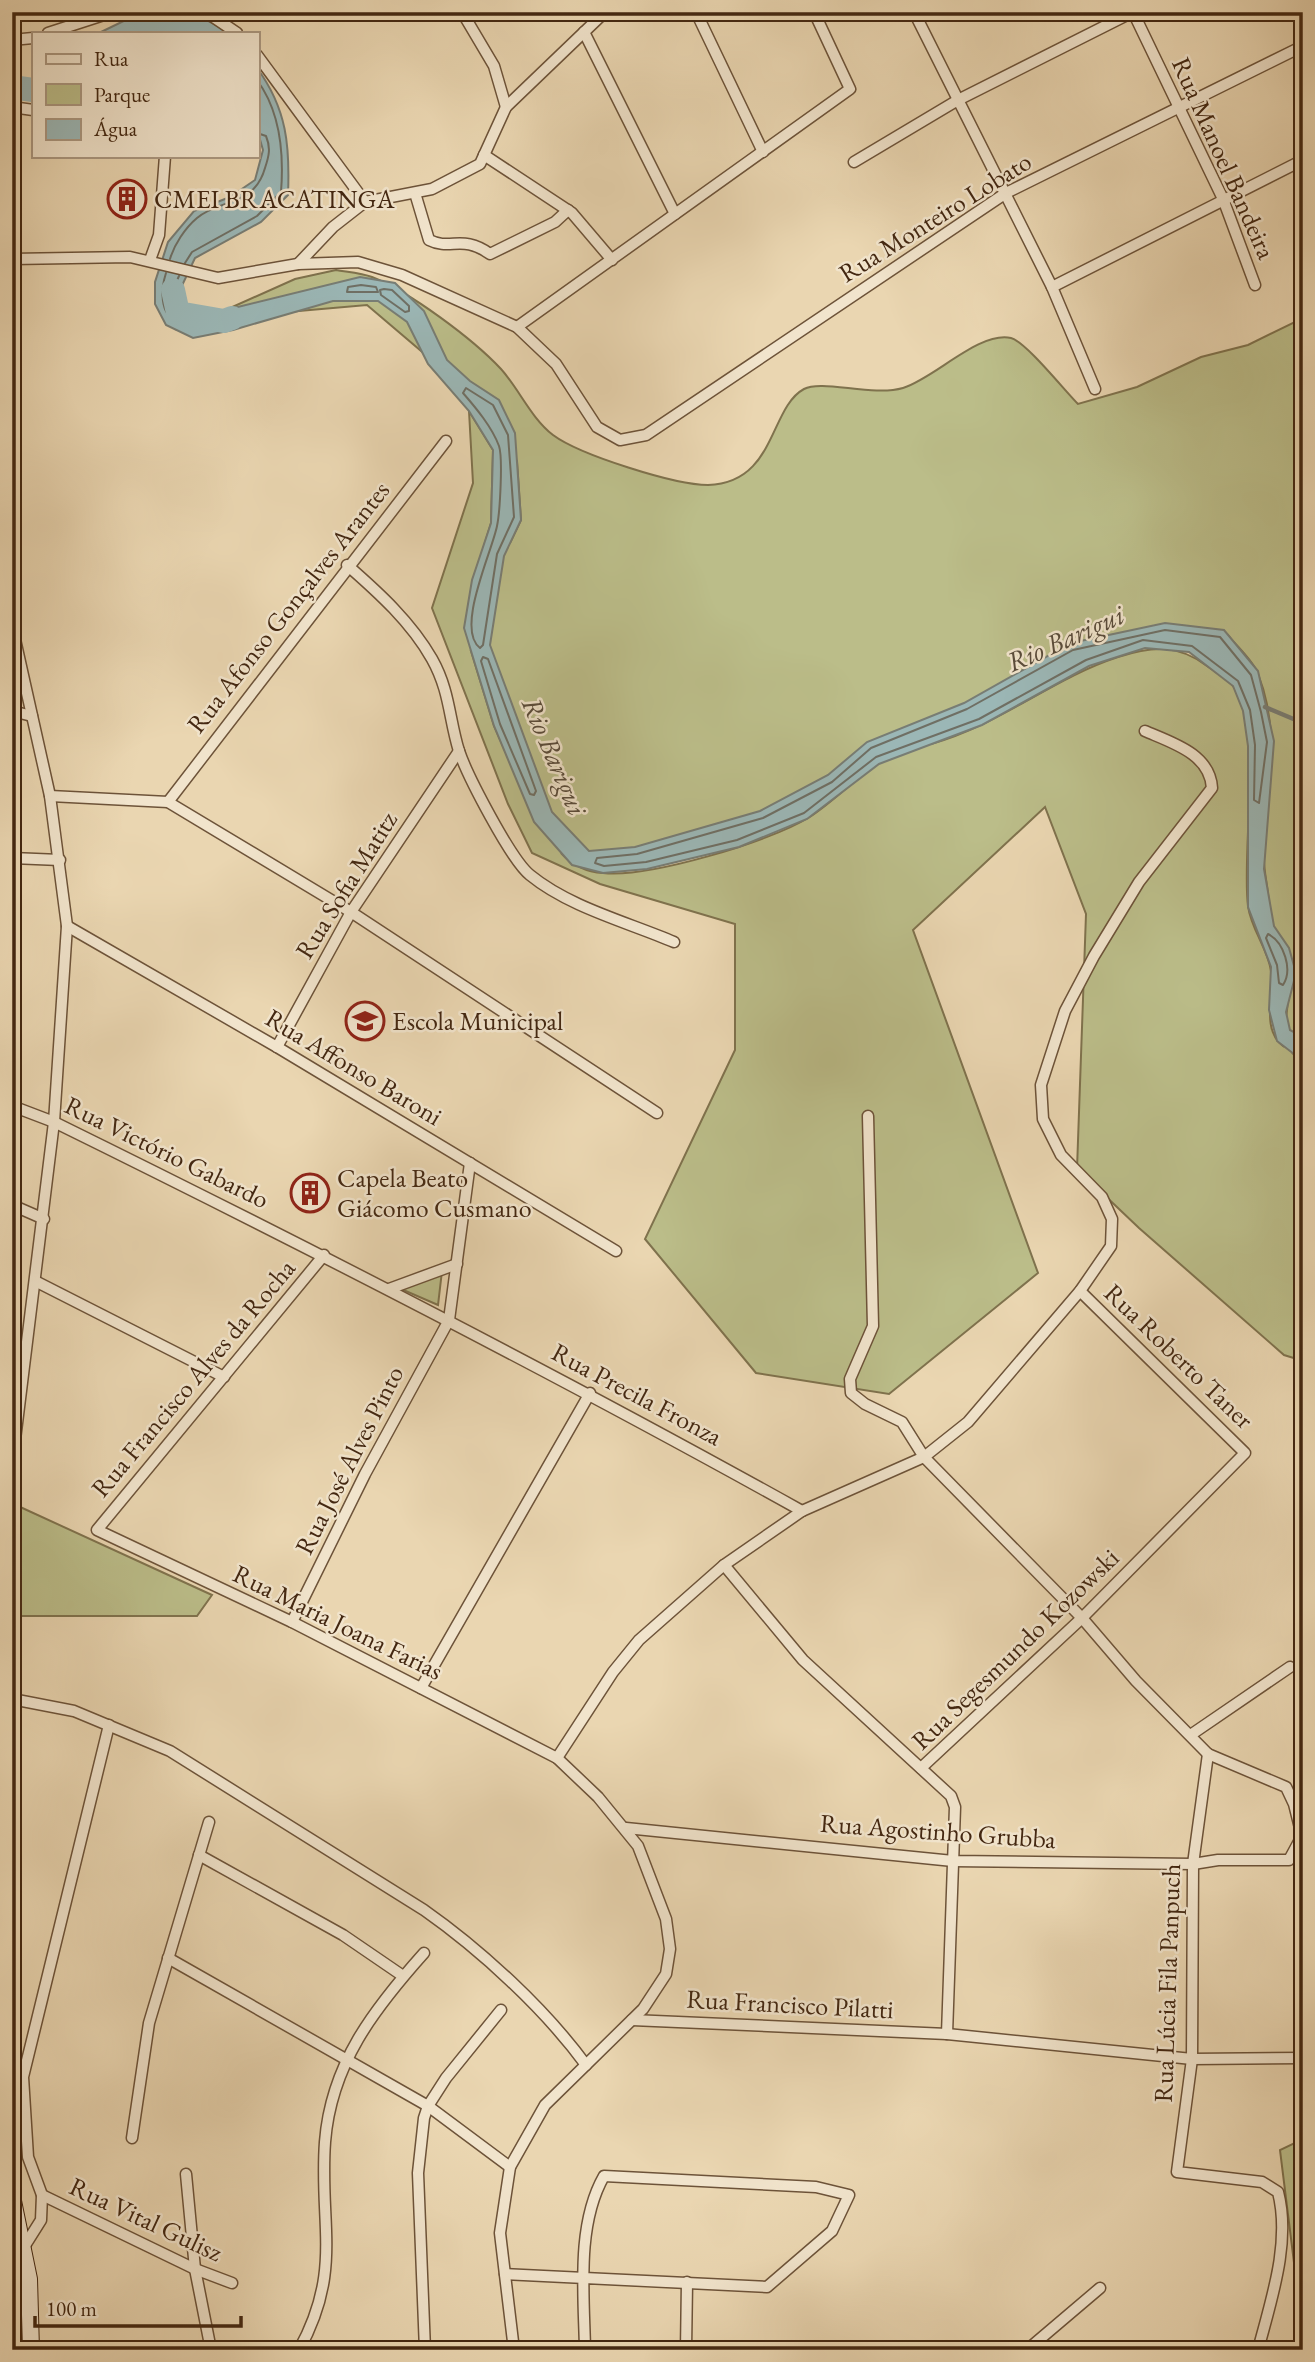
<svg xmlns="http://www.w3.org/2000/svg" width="1315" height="2362" font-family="'EB Garamond',serif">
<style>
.green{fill:#bbbd89;stroke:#7f724d;stroke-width:2;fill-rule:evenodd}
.water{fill:#9bb7b6;stroke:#787d74;stroke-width:2}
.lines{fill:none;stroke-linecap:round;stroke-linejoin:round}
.shore{stroke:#6f6f64;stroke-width:2}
.stream{stroke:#787d74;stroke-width:4.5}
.river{stroke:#9bb7b6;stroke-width:24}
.minor-casing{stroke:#6d5339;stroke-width:13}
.secondary-casing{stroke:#432711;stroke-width:18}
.minor{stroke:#f1e4cc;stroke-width:10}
.secondary{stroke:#f1e4cc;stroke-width:16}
.labels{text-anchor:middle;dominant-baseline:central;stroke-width:5;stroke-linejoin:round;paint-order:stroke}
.street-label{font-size:26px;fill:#432711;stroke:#f1e4cc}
.poi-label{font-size:26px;fill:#432711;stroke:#f1e4cc;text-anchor:start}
.water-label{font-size:28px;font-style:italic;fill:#594b3a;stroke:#f1e4cc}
</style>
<rect width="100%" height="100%" fill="#ead6b1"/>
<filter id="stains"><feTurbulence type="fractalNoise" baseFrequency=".00286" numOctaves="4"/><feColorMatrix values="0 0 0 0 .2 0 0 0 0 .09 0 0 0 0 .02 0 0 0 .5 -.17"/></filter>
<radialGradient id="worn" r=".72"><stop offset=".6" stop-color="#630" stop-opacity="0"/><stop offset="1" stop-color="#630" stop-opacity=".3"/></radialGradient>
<g class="green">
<path d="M336 270C348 272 362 273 372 277 410 292 473 339 501 369 519 389 531 418 553 435 580 455 675 485 708 485 776 483 769 408 804 389 822 379 872 397 903 388 935 378 979 331 1011 338 1026 342 1064 390 1078 404L1137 387 1201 357 1248 345 1303 318V1058L1292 1053 1303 1061V1361L1284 1355 1139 1228 1077 1169 1086 914 1045 807 913 930 1038 1273 889 1394 756 1373 645 1239 735 1050V924L600 884 532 853 508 804 432 608 473 483 469 411 493 450 491 523 479 562 510 543 521 520 517 461 434 362 367 305 276 313 203 335 175 329 167 317 170 297 184 312 199 317 219 313 295 279ZM1180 629 1228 635C1237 647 1253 660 1258 674 1283 736 1265 796 1264 860 1264 878 1273 904 1266 918L1291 974 1283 1046C1261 1030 1274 994 1271 971 1268 949 1251 929 1248 906 1241 853 1264 726 1233 686 1227 678 1215 672 1207 666 1178 644 1152 646 1118 657 1053 678 998 726 931 744L1018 684 1135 640ZM471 651H472L538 825 494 726ZM854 782C839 794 824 808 808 818 769 842 648 878 603 873 586 872 572 865 561 853L576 864 652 843 765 825Z"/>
<polygon points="442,1271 438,1305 401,1289"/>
<polygon points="18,1506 212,1595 197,1616 12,1616 12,1564"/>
<polygon points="1303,2139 1303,2350 1294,2350 1302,2327 1280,2150"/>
</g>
<g class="water">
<path d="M164 12C190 12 207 18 228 33H99L140 13Z"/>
<path d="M257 68C287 109 290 146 288 195L261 222 195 258 178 294 189 319 360 277 395 283 424 311 447 360 470 381 499 400 515 433 521 520 504 556 490 645 552 812 589 851 635 847 760 811 828 775 867 742 964 703 1071 643 1165 623 1224 630 1258 671 1274 741 1264 869 1274 926 1289 948 1296 973 1286 1012 1290 1030 1303 1037V1061L1277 1041 1269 1010 1271 967 1248 907V746L1243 711 1233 686 1189 652 1145 648 1089 666 982 725 879 764 807 819 739 847 647 869 603 873 572 865 534 822 494 726 464 628 472 580 491 523 493 450 469 411 428 364 407 322 378 301H333L233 330 193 338 166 325 155 304V282L168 242 194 211 230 197 255 180 263 150 257 129Z"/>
</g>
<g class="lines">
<g class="shore">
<path d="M170 259C174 245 185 228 197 218 221 198 254 207 265 168 269 156 271 148 266 136L257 133"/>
<path d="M185 263 192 252 257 216 281 192C284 154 280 111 257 80"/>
<path d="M166 273C161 288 159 314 177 322L181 318 171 294 179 276"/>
<polygon points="361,285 376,287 378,292 347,292 348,287"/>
<polygon points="384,289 392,290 409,306 409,311 405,312 381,295 380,290"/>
<path d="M466 388 493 405 508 435 514 517 497 554 483 645 480 648C455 629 492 552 497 526 500 512 503 458 499 446 492 427 476 408 463 393Z"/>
<polygon points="1165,630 1220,637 1251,675 1261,712 1267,742 1259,803 1254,800 1255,745 1250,710 1238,681 1192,646 1143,640 1086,660 979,719 876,757 804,813 737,840 646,862 604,866 595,863 597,858 637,854 763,818 832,782 871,748 967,709 1073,650"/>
<polygon points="483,657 488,659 536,791 534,795 530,794 500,724 481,661"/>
<path d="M1268 934C1284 942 1293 970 1283 985L1279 983 1277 965 1266 938Z"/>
</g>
<polyline class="stream" points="1265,707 1303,723"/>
<g class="river">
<polyline points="12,87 33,90"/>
<polyline points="173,290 178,313 224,321 232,318"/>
</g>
<defs>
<g id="minor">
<polyline points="206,12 237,33"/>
<polyline points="462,12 494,66 506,107"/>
<polyline points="696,12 763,152"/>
<polyline points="919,12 915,14 1052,287 1095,389"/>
<polyline points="1133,12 1223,199 1255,285"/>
<polyline points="584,32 675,214"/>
<polyline points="48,33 113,12"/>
<polyline points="12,40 33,38"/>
<polyline points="257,55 365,202 333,227 298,264"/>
<polyline points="12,107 33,110"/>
<polyline points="484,155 572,213 612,260"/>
<polyline points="854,162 958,100 1133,12"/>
<path d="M415 193 429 240C451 251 462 234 490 254L555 222 568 210"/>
<polyline points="365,202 432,189 480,164 506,107 605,12"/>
<polyline points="12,259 130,257 218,278 298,264 358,262 402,275 517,327 556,364 597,427 620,440 646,435 1006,193 1303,46"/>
<polyline points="150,260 159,235 165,156"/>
<polyline points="1052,287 1303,160"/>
<polyline points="517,327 850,89 814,12"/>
<path d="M347 565C379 593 411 622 432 659 450 691 449 719 459 751 467 775 511 860 530 875 569 907 627 922 674 942"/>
<polyline points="12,626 50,796 67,926 54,1122 12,1464"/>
<polyline points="12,711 32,716"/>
<polyline points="50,796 168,802 351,912 657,1113"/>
<polyline points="168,802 446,441"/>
<polyline points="12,858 60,860"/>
<polyline points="67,926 277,1047 616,1251"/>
<polyline points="277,1047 351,912 459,751"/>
<path d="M12 1106 54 1122C306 1246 556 1374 802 1511"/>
<polyline points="12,1205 44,1219"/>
<polyline points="324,1255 97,1530 292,1622 557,1758 598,1797 638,1846 666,1919 670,1949 666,1974 643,2009 545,2105 510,2167 500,2233 514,2350"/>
<polyline points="37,1282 224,1377"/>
<polyline points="389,1289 457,1264"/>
<polyline points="724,1565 803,1660 951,1796 955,1807 947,2034"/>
<polyline points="292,1622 365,1474 449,1320 470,1163"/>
<polyline points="421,1688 590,1393"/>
<path d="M12 1699 74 1711 170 1751 424 1910C481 1950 545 2009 586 2065"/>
<polyline points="1192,1734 1290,1667"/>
<path d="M1208 1754 1193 1864 1192 2059 1177 2172 1262 2182 1278 2192C1291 2243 1271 2300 1258 2350"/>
<path d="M557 1758 613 1672 639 1640 724 1565 802 1511 924 1457 968 1422 1080 1291 1111 1246 1112 1219 1102 1197 1061 1155 1043 1119 1041 1085 1065 1011 1094 956 1139 882 1212 788C1210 754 1173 743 1145 731"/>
<polyline points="921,1768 1082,1618 1245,1453 1080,1291"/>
<polyline points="626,1828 953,1861 1193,1864 1218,1860 1289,1860 1302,1836 1294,1804 1286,1787 1208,1754 1136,1681 1082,1618 924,1457 902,1422 865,1404 851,1393 850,1379 873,1326 868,1116"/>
<polyline points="199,1855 343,1935 403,1976"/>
<polyline points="168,1958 428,2106 510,2167"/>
<polyline points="632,2020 947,2034 1192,2059 1303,2058"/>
<polyline points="132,2138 149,2023 209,1822"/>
<polyline points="186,2174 195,2269 211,2350"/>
<polyline points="42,2195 195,2269 232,2283"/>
<polyline points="24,2247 41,2220 42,2195 28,2157 23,2077 109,1725"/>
<path d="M505 2274 767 2287 832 2231 849 2195 816 2187 604 2176C576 2225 584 2294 585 2350"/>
<polyline points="12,2277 29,2279"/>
<path d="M299 2350C343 2270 319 2224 325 2142 331 2064 374 2009 424 1953"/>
<polyline points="425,2350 418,2173 424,2118 428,2106 446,2078 501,2010"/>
<polyline points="686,2350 687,2282"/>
<polyline points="1027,2350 1100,2288"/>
</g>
<polyline id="secondary" points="12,2196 29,2279 31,2350"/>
</defs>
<use href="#minor" class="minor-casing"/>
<use href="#secondary" class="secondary-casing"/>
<use href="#minor" class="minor"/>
<use href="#secondary" class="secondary"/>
</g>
<defs>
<symbol id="building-ring" viewBox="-11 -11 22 22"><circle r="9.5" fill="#f1e4cc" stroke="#8f2418" stroke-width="1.5"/><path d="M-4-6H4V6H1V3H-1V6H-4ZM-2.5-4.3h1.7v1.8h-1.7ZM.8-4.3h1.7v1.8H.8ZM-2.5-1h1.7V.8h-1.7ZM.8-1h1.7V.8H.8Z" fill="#8f2418"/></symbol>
<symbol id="school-ring" viewBox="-11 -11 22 22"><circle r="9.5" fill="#f1e4cc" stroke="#8f2418" stroke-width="1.5"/><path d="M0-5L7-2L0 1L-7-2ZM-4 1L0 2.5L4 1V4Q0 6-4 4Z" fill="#8f2418"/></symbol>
</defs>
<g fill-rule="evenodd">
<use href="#building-ring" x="105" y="177" width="44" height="44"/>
<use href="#school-ring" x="343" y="999" width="44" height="44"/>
<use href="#building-ring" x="288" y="1171" width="44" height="44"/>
</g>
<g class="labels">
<g class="street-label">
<text transform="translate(1224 158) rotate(66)">Rua Manoel Bandeira</text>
<text transform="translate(935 217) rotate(-32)">Rua Monteiro Lobato</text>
<text transform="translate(288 607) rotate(-52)">Rua Afonso Gonçalves Arantes</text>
<text transform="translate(346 885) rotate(-58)">Rua Sofia Matitz</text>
<text transform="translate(354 1067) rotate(31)">Rua Affonso Baroni</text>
<text transform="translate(167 1152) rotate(26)">Rua Victório Gabardo</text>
<text transform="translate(1179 1356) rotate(44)">Rua Roberto Taner</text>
<text transform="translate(193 1378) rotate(-50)">Rua Francisco Alves da Rocha</text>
<text transform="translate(637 1394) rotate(28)">Rua Precila Fronza</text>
<text transform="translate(349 1460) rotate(-63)">Rua José Alves Pinto</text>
<text transform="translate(338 1622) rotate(26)">Rua Maria Joana Farias</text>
<text transform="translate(1015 1649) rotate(-44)">Rua Segesmundo Kozowski</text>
<text transform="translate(938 1831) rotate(4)">Rua Agostinho Grubba</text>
<text transform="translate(1167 1983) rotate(-88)">Rua Lúcia Fila Panpuch</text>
<text transform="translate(790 2004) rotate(3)">Rua Francisco Pilatti</text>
<text transform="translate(146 2219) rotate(25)">Rua Vital Gulisz</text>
</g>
<g class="poi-label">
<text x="154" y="199">CMEI BRACATINGA</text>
<text x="392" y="1021">Escola Municipal</text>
<text x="337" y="1178">Capela Beato<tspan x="337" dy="30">Giácomo Cusmano</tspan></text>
</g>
<g class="water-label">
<text transform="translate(1065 638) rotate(-24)">Rio Barigui</text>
<text transform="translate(555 756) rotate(67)">Rio Barigui</text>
</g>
</g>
<rect width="1315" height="2362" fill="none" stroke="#ead6b1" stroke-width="42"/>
<rect x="14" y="14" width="1287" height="2334" fill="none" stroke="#432711" stroke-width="3.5"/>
<rect x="21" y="21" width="1273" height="2320" fill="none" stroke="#432711" stroke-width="2"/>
<rect x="32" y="32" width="228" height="126" fill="#f1e4cc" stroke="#ab9881" stroke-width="2"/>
<rect x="46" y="54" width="35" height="10" fill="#f1e4cc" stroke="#ab9881" stroke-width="2"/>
<text x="94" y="66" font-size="21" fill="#432711">Rua</text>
<rect x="46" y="84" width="35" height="21" fill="#bbbd89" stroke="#ab9881" stroke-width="2"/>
<text x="94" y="102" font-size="21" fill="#432711">Parque</text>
<rect x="46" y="119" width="35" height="21" fill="#9bb7b6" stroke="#ab9881" stroke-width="2"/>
<text x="94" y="136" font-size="21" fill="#432711">Água</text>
<path d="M35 2316v10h206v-10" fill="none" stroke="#432711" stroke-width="3.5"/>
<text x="46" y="2316" font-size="21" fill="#432711" stroke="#f1e4cc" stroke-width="5" paint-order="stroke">100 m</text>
<rect width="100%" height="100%" filter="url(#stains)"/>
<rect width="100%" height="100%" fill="url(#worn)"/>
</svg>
